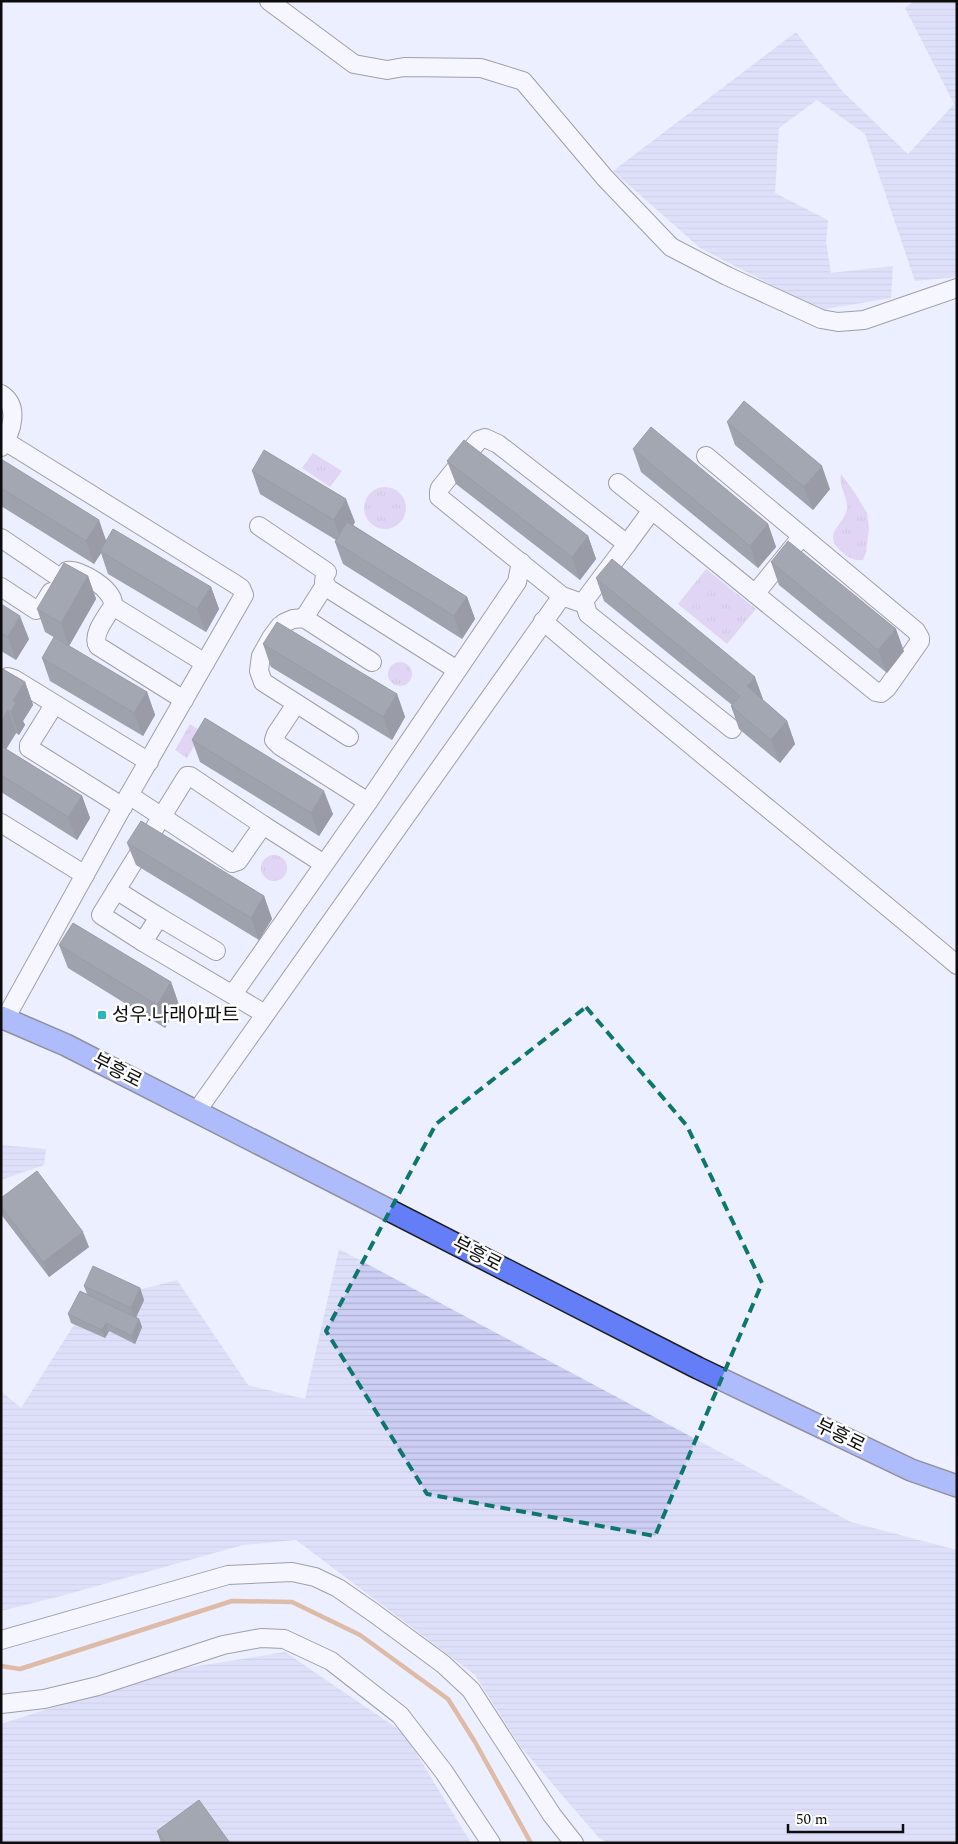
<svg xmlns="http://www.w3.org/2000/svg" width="958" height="1844" font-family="Spectral,'Noto Sans KR',serif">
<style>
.farmland{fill:url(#farmland-rules)}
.grass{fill:url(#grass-tufts)}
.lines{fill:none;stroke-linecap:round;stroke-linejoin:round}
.stream{stroke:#cb7d3a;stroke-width:4.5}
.minor-casing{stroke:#3f3f3f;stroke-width:20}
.major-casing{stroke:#1d1d1d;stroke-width:24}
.minor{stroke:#fff;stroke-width:18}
.major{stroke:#647ef7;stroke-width:21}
.wall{fill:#3f4549}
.shaded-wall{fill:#33383c}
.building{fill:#495055;stroke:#33383c}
.marked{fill:none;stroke:#0f766e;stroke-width:4;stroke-dasharray:10 6;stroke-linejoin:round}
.poi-dot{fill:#26b8bb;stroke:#fff;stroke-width:2}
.labels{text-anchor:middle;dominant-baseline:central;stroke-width:5;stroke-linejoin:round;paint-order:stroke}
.poi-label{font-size:19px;fill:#0c0c0c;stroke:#fff;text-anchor:start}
.street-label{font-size:19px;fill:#0c0c0c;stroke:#fff}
</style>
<defs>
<pattern id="farmland-rules" width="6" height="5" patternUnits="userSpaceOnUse" patternTransform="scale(1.25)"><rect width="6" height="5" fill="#cdcef4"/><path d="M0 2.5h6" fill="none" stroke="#afb0d0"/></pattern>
<pattern id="grass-tufts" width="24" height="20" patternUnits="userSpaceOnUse" patternTransform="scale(1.25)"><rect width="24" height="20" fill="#d2b7e8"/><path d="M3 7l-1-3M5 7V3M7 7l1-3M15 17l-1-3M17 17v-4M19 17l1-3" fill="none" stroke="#b39cc6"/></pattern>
</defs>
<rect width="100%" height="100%" fill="#ecefff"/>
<g class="farmland">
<polygon points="914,1 957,1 957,277 915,281 865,134 817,100 779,128 775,193 828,220 826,242 831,273 893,266 891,298 820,310 700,248 613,171 796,32 842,91 908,154 954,104 905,8"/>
<polygon points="1,1145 46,1149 44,1165 1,1180"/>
<polygon points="339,1249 851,1522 957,1550 957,1843 608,1843 599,1838 520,1746 475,1675 296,1540 243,1545 61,1596 1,1611 1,1391 21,1408 88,1303 177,1280 248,1385 305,1399"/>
<polygon points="285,1652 404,1733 471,1843 1,1843 1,1724 167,1671"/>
</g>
<g class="grass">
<polygon points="313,453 342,471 330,487 302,468"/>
<path d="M841 474 855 493 867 513 869 528 866 553 863 560C854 561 849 558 842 552 820 533 845 526 847 508 848 497 838 486 841 474Z"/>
<circle cx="385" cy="508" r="21"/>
<polygon points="706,569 756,609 727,644 678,604"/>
<circle cx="400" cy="674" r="12"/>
<polygon points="190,724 203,732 187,758 175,750"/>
<circle cx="274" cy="868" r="13"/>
</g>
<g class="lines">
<polyline class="stream" points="1,1666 20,1669 232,1601 292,1602 360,1635 448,1699 475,1742 531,1843"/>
<defs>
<g id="minor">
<polyline points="269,1 354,64 387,70 404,67 481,68 523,81 605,178 671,247 727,276 821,319 838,322 864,320 957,288"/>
<path d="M1 394C20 406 12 432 1 447"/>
<polyline points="5,441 235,584 241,588 244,595 129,795 5,1019"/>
<polyline points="706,456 802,536"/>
<polyline points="618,483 652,510 627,544"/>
<polyline points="652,510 876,692 881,693 887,688 920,641 920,638 916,631 802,536 755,594"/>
<polyline points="259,526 327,572 325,575 324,582 329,589 457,670"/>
<polyline points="1,538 60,578"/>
<path d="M67 571C81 569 115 590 113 606 107 616 91 635 98 646L184 700"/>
<polyline points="1,587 36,610 41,608 51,592"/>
<polyline points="584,601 588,614 732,729"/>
<polyline points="113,606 205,663"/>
<polyline points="304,618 325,585"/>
<path d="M543 621C679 738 820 849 957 965"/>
<polyline points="1,683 8,677 14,679 149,762"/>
<polyline points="296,704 276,734 274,740 280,746 368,802"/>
<polyline points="54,705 29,745 29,748 123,807"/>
<polyline points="349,737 263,682 259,671 260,663 261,656 271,638 280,626 284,623 293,619 304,618 372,662"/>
<polyline points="129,795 232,863 238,861 263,825 190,776 187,776 185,779 102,913 101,915 143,942 265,1014"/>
<polyline points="1,823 85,875"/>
<polyline points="263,825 324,864"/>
<polyline points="116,890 159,917 143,942"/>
<polyline points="159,917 216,951"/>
<polyline points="233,994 368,802 517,582 521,562"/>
<polyline points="196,1112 562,596 439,497 439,491 440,488 479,440 485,438 498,444 627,544 584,601 579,602 562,596"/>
<polyline points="1,1640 228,1575 292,1572 315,1577 338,1588 374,1613 443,1664 471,1690 552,1815 574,1843"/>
<polyline points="1,1704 44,1699 98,1686 223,1645 261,1638 284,1639 331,1661 400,1715 444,1772 491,1843"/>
</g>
<polyline id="major" points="1,1017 66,1045 698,1368 911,1470 957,1486"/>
</defs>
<use href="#minor" class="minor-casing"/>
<use href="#major" class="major-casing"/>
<use href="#minor" class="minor"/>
<use href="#major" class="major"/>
</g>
<g class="wall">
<polygon points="727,422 830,489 813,510 735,445"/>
<polygon points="633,449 768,524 776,547 758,568 641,472"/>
<polygon points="1,459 106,541 211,587 219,609 206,632 108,574 101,553 94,564 1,506"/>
<polygon points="447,461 588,536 596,559 580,580 456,484"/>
<polygon points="252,471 355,522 353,525 467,597 475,619 462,639 343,564 335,542 336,540 260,494"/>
<polygon points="771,562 904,651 887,673 779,585"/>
<polygon points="88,576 96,599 69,646 45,632 37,609"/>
<polygon points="596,578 763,699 763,700 787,721 795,744 780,763 739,729 731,706 732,705 604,601"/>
<polygon points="1,604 29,639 16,660 1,651"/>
<polygon points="263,644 397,694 405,717 392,740 271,667"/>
<polygon points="42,658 147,692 155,715 143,736 50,681"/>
<polygon points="1,668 25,682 33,705 23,721 25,725 19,735 16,733 6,749 82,796 90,818 77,840 1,792"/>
<polygon points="192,740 333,814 319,836 200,762"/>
<polygon points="127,843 264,896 272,919 259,940 136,865"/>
<polygon points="59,945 171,982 179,1005 165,1028 68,968"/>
<polygon points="1,1198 89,1247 49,1277 3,1217 1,1212"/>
<polygon points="84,1286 140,1288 144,1300 136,1317 139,1319 142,1327 135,1344 109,1331 105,1338 71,1323 68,1314 87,1294"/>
<polygon points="157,1831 230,1843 161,1843"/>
</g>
<g class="shaded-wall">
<polygon points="822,466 830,489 813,510 804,487"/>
<polygon points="346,499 355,522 342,543 334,520"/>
<polygon points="99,520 107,543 100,551 101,553 94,564 86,541"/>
<polygon points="768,524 776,547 758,568 750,546"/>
<polygon points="588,536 596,559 580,580 572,557"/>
<polygon points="88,576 96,599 69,646 61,623"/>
<polygon points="211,587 219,609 206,632 197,609"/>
<polygon points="467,597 475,619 462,639 454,616"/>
<polygon points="20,616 29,639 16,660 8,637"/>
<polygon points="896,629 904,651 887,673 878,650"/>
<polygon points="755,677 763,699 755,709 747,686"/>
<polygon points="25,682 33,705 23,721 25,725 19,735 11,712 13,701"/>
<polygon points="147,692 155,715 143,736 134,713"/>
<polygon points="397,694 405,717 392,740 383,717"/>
<polygon points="8,710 16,733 5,751 1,742 1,721"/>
<polygon points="787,721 795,744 780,763 771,740"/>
<polygon points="324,791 333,814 319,836 311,813"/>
<polygon points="82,796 90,818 77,840 68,817"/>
<polygon points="264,896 272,919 259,940 251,918"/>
<polygon points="171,982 179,1005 165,1028 157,1005"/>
<polygon points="83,1232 89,1247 49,1277 43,1262"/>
<polygon points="140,1288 144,1300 135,1320 131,1308"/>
<polygon points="139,1319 142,1327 135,1344 132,1336"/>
<polygon points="106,1323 109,1331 105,1338 102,1330"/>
</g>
<g class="building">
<polygon points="744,401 822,466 804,487 727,422"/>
<polygon points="651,427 768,524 750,546 633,449"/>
<polygon points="464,440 588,536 572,557 447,461"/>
<polygon points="264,450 346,499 334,520 252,471"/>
<polygon points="1,459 99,520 86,541 1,488"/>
<polygon points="347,522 467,597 454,616 335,542"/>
<polygon points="113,529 211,587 197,609 100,551"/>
<polygon points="788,541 896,629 878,650 771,562"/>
<polygon points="612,559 755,677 747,686 787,721 771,740 731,706 740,696 596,578"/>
<polygon points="64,563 88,576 61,623 37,609"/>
<polygon points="1,604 20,616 8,637 1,633"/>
<polygon points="277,622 397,694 383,717 263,644"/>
<polygon points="54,637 147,692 134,713 42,658"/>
<polygon points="1,668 25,682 13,701 16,702 11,712 8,710 1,721"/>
<polygon points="205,718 324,791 311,813 192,740"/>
<polygon points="1,746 82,796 68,817 1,775"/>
<polygon points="141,821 264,896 251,918 127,843"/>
<polygon points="73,923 171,982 157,1005 59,945"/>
<polygon points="37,1171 83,1232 43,1262 1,1206 1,1198"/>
<polygon points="93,1266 140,1288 131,1308 84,1286"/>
<polygon points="80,1291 139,1319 132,1336 106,1323 102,1330 68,1314"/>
<polygon points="199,1800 230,1843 166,1843 157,1831"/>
</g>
<path d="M0 0H958V1844H0ZM586 1007 687 1126 762 1283 655 1536 427 1494 326 1331 436 1124Z" fill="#ecefff" fill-opacity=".55" fill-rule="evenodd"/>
<path class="marked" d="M586 1007 687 1126 762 1283 655 1536 427 1494 326 1331 436 1124Z"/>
<rect class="poi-dot" x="97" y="1010" width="10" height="10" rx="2.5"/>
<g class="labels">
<g class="poi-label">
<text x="112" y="1015">성우.나래아파트</text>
</g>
<g class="street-label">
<text transform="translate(117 1071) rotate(27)">부흥로</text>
<text transform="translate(477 1255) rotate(27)">부흥로</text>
<text transform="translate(840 1436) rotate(26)">부흥로</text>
</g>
</g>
<rect width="958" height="1844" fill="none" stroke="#0c0c0c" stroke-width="5"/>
<path d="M788 1824v8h115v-8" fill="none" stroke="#0c0c0c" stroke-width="2.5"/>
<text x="796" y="1824" font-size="15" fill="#0c0c0c" stroke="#ffffff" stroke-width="4" paint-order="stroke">50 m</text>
</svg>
